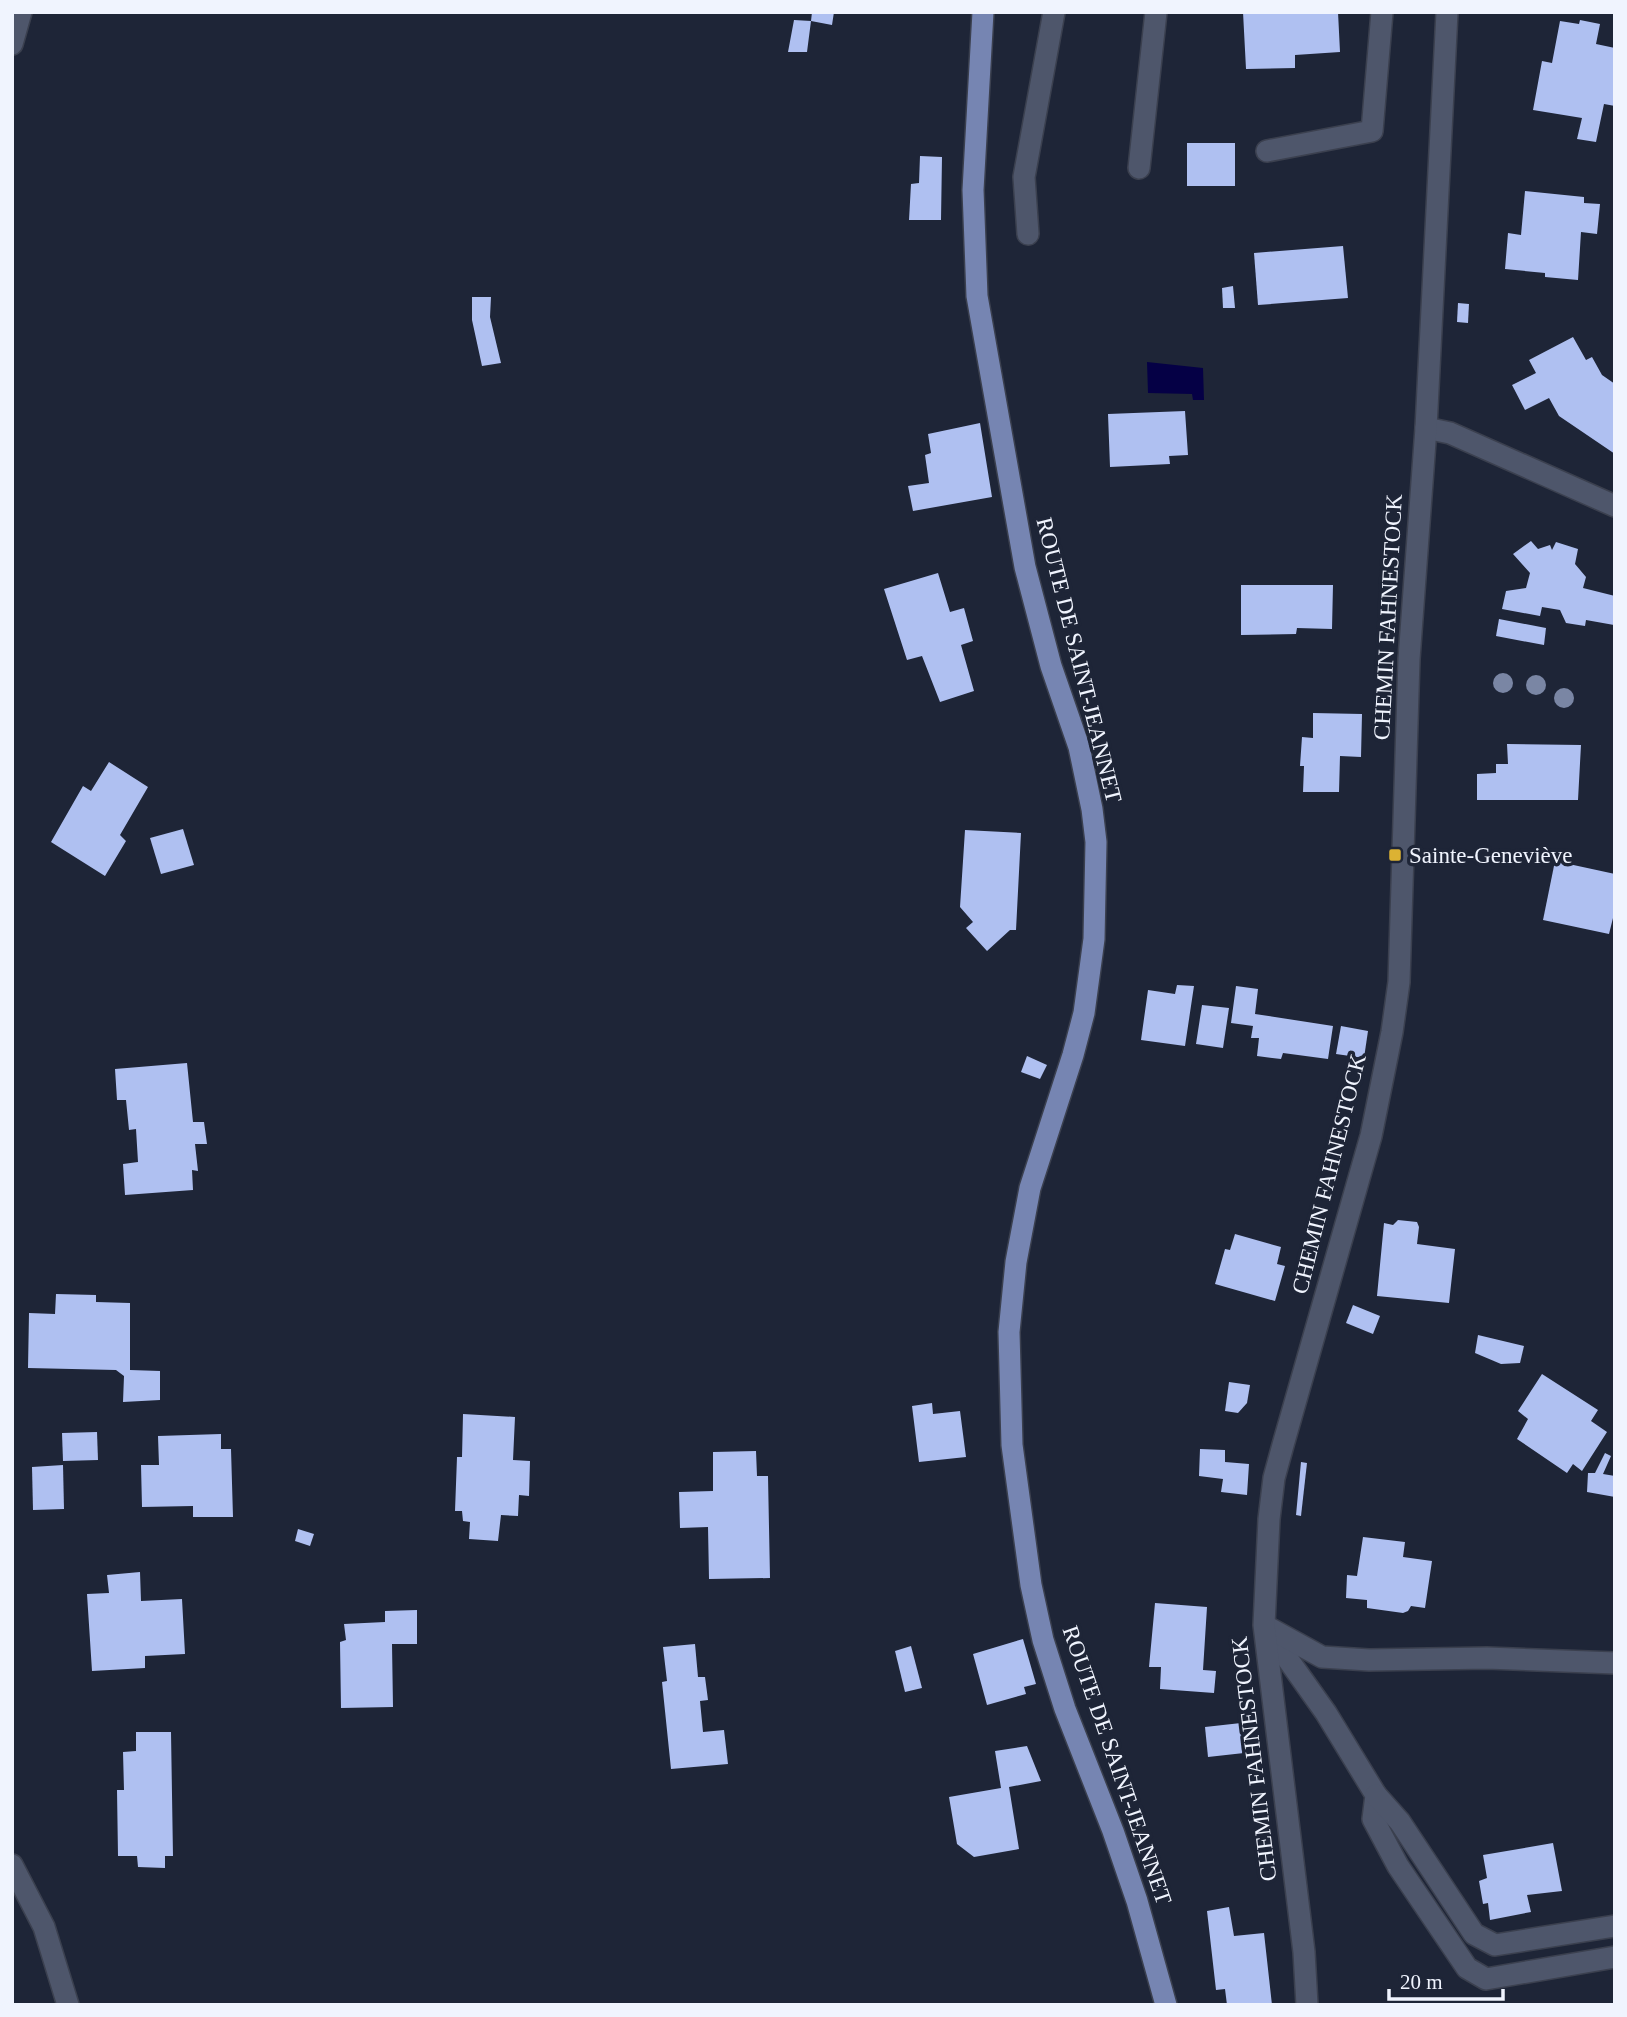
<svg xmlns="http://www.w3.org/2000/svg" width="1627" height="2017" font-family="Georgia,serif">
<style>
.water{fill:#050045}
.building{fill:#afc0f1}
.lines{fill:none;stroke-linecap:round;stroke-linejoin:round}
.minor-casing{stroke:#3b404f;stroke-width:24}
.major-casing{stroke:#3b404f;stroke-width:24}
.minor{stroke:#4e566b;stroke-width:21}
.major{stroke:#7685b2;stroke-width:21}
.tree{fill:#7a86a4}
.poi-dot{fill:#dcb233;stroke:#1e2537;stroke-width:2.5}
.labels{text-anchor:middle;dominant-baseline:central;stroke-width:7;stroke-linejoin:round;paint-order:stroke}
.street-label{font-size:23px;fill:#f0f4fe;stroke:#1e2537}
.poi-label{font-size:23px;fill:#f0f4fe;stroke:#1e2537;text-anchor:start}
</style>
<rect width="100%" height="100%" fill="#1e2537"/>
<polygon class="water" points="1147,362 1203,368 1204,400 1193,400 1192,394 1148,393"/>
<g class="building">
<polygon points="812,12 834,12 832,25 811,21 807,52 788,52 794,20 811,21"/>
<polygon points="1243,12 1338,12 1340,52 1295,55 1295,68 1246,69"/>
<polygon points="1580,20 1600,24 1596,44 1615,48 1615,106 1604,104 1596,142 1577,139 1582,118 1533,110 1542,61 1552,63 1560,21 1579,24"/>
<rect x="1187" y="143" width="48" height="43"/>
<polygon points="920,156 942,157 941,220 909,220 911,184 919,183"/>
<polygon points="1525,191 1584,197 1584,203 1600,204 1597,234 1581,232 1578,280 1545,277 1545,273 1505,269 1508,233 1521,235"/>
<polygon points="1343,246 1348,298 1258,305 1254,253"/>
<polygon points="1233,286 1235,308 1223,308 1222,288"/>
<polygon points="472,297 491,297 490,317 501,363 482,366 472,320"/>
<polygon points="1458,303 1469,304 1468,323 1457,322"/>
<polygon points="1573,337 1586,360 1592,357 1602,375 1615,384 1615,454 1559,416 1549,398 1525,410 1512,385 1536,373 1529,360"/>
<polygon points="1185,411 1188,455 1169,456 1170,464 1110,467 1108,414"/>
<polygon points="980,423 992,497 913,511 908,486 929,483 925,455 931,453 928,434"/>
<polygon points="1531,541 1538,549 1550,545 1552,550 1556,542 1578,549 1575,564 1586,577 1583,588 1615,596 1614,625 1586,620 1585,626 1566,623 1560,610 1542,607 1540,616 1502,609 1506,591 1526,588 1530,573 1513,554"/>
<polygon points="938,573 950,612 964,608 973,641 961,645 974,691 940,702 922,656 907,660 884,589"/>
<polygon points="1241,585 1333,585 1332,629 1297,628 1296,634 1241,635"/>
<polygon points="1499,619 1546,628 1544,645 1496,636"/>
<polygon points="1313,713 1362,714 1361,757 1340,756 1339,792 1303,792 1304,766 1300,766 1302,737 1313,738"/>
<polygon points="1507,744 1581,745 1578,800 1477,800 1477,774 1496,773 1496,764 1508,764"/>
<polygon points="109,762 148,787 120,835 126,841 105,876 51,842 83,786 91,791"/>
<polygon points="183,829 194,865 161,874 150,838"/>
<polygon points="965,830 1021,833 1016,930 1010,930 987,951 966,928 973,922 960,907"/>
<polygon points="1555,861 1615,874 1615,910 1609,934 1543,920"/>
<polygon points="1177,985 1194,986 1185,1046 1141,1040 1148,990 1175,994"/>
<polygon points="1236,986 1258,989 1255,1014 1333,1026 1328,1059 1283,1053 1281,1059 1257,1056 1259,1038 1251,1038 1253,1026 1231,1023"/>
<polygon points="1202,1005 1229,1008 1223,1048 1196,1044"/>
<polygon points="1341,1026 1368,1031 1364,1058 1336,1054"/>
<polygon points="1027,1056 1047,1065 1040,1079 1021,1072"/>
<polygon points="187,1063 193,1122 204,1122 207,1144 195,1144 198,1171 192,1170 193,1190 125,1195 123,1164 138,1162 136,1129 129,1130 126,1100 117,1100 115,1069"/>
<polygon points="1398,1220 1417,1222 1419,1227 1417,1244 1455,1249 1449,1303 1377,1296 1384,1223 1393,1225"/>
<polygon points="1235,1234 1281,1247 1277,1264 1285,1266 1275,1301 1215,1284 1225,1249 1230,1250"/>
<polygon points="56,1294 96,1295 96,1302 130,1303 130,1370 160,1371 160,1400 123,1402 124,1376 116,1370 28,1368 29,1313 55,1314"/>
<polygon points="1353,1305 1380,1316 1373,1334 1346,1323"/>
<polygon points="1478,1335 1524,1346 1520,1363 1501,1364 1475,1353"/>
<polygon points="1542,1374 1598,1410 1591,1421 1607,1432 1582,1471 1573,1464 1567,1473 1517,1439 1528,1419 1518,1411"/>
<polygon points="1229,1382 1250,1385 1247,1403 1238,1413 1225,1411"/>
<polygon points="932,1403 933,1414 960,1411 966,1457 919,1462 912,1406"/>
<polygon points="463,1414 515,1417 513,1460 530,1461 529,1496 519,1495 518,1516 501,1515 498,1541 469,1539 470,1522 463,1521 462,1511 455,1511 457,1457 462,1457"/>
<polygon points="97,1432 98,1460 63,1461 62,1433"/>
<polygon points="221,1434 221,1449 231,1449 233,1517 193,1517 193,1506 142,1507 141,1465 159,1465 158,1436"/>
<polygon points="1200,1449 1225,1450 1225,1462 1249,1464 1247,1495 1221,1492 1223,1479 1199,1476"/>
<polygon points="756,1451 757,1476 768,1476 770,1578 709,1579 708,1527 680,1528 679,1492 713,1491 713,1452"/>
<polygon points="1605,1453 1611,1456 1603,1474 1615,1476 1615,1497 1587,1492 1588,1473 1595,1473"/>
<polygon points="1301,1462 1307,1463 1301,1516 1296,1515"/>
<polygon points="63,1465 64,1509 33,1510 32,1467"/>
<polygon points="298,1529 314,1534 310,1546 295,1541"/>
<polygon points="1363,1537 1405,1542 1403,1557 1432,1561 1425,1608 1411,1606 1408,1611 1403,1613 1367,1608 1367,1600 1346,1598 1347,1575 1357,1576"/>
<polygon points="140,1572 141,1601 182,1599 185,1654 145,1656 145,1668 92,1671 87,1594 109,1593 107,1575"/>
<polygon points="1155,1603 1207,1607 1203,1670 1216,1671 1214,1693 1160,1689 1161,1667 1149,1667"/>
<polygon points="417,1610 417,1644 392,1644 393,1707 341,1708 340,1642 346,1640 344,1624 385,1622 385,1611"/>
<polygon points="1023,1639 1036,1684 1024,1687 1026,1694 987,1705 973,1654"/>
<polygon points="695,1644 698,1677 705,1677 708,1700 700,1701 703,1732 724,1730 728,1764 671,1769 662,1682 667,1681 663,1647"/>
<polygon points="911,1646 922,1688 905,1692 895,1651"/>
<polygon points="1241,1723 1244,1753 1208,1757 1205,1727"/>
<polygon points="136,1732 171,1732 173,1856 165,1856 165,1868 138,1867 137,1856 118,1856 117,1790 124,1790 123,1752 136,1751"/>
<polygon points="1027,1746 1041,1781 1009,1787 1019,1849 974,1857 957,1844 949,1797 1001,1788 995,1751"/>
<polygon points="1553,1843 1562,1891 1527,1895 1531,1912 1490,1920 1488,1903 1483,1904 1479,1881 1487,1878 1483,1855"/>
<polygon points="1229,1907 1234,1936 1264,1933 1272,2005 1227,2005 1225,1989 1216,1990 1207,1911"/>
</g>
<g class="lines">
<defs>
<g id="minor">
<polyline points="12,44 21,12"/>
<polyline points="1267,151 1372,131 1382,12"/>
<polyline points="1139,168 1156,12"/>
<polyline points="1028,234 1024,177 1054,12"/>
<polyline points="1426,428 1450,433 1615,506"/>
<polyline points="1265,1627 1326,1713 1376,1795 1373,1819 1398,1866 1467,1968 1486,1979 1615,1957"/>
<polyline points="1269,1628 1322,1657 1369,1660 1487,1658 1615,1663"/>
<polyline points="1376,1795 1400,1822 1474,1934 1495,1945 1615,1926"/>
<polyline points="12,1865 44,1927 68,2005"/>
<polyline points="1307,2005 1304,1952 1264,1625 1269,1519 1274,1478 1283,1445 1371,1136 1392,1032 1399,982 1409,659 1426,428 1447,12"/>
</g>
<polyline id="major" points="983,12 973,190 977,296 1025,567 1051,666 1079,747 1092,809 1096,842 1094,939 1084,1013 1073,1055 1030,1188 1016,1262 1009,1332 1012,1445 1031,1585 1043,1640 1065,1709 1113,1831 1137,1901 1166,2005"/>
</defs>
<use href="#minor" class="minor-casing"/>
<use href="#major" class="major-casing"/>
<use href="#minor" class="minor"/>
<use href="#major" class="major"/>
</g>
<g class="tree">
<circle cx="1503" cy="683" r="10"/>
<circle cx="1536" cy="685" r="10"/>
<circle cx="1564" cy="698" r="10"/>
</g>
<rect class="poi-dot" x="1388" y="848" width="14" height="14" rx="3.5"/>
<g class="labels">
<g class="street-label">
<text transform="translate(1388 617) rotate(-87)">CHEMIN FAHNESTOCK</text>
<text transform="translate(1079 660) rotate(76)">ROUTE DE SAINT-JEANNET</text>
<text transform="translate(1329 1174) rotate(-76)">CHEMIN FAHNESTOCK</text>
<text transform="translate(1254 1759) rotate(-97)">CHEMIN FAHNESTOCK</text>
<text transform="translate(1117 1765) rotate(71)">ROUTE DE SAINT-JEANNET</text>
</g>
<g class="poi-label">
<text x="1409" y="855">Sainte-Geneviève</text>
</g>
</g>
<rect width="1627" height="2017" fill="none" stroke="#f0f4fe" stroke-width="28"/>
<path d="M1389 1989v10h114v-10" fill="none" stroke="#f0f4fe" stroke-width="3.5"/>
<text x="1400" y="1989" font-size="21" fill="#f0f4fe" stroke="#1e2537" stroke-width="5" paint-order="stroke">20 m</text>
</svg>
